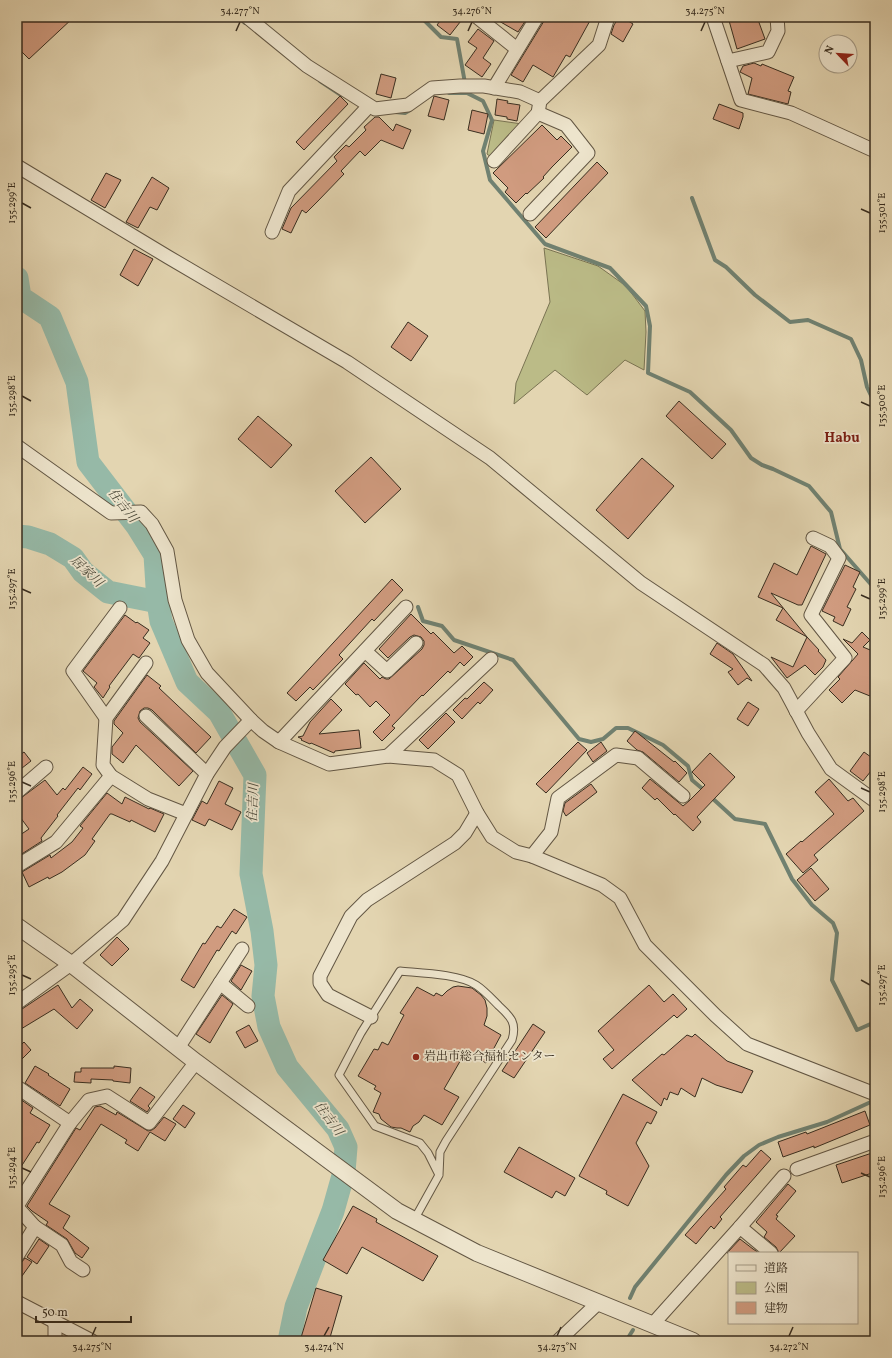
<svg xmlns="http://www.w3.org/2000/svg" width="892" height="1358" font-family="Vollkorn,'Noto Serif JP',serif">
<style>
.green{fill:#bbbb87;stroke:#7a7453}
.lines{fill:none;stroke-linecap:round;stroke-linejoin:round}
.stream{stroke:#708171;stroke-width:4}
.river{stroke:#96b9a7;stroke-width:23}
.building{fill:#d09b7f;stroke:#382d1f}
.service-casing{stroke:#635744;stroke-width:9}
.minor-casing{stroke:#635744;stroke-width:15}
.tertiary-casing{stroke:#635744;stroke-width:18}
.service{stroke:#ede4cc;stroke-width:7}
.minor{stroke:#ede4cc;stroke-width:13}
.tertiary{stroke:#ede4cc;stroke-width:16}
.ticks{fill:none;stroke:#382d1f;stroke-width:1.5}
.poi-dot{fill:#8f2418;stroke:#ede4cc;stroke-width:1.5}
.labels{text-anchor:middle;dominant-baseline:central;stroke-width:3.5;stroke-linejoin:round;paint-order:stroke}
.poi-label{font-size:12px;fill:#382d1f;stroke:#ede4cc;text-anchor:start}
.water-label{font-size:13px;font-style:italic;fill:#4b493a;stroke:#ede4cc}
.quarter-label{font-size:14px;font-weight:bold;fill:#7a1f14;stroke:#ede4cc}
.neatline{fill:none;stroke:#382d1f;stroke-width:1.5}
.ticks-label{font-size:10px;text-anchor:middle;fill:#382d1f}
</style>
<rect width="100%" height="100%" fill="#e3d5b1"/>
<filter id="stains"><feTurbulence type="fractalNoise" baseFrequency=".005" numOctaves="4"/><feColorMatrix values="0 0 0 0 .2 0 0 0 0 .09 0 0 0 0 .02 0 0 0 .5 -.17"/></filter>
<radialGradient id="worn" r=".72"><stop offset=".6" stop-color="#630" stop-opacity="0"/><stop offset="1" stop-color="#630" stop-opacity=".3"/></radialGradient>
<g class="green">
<polygon points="494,120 522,124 491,157 487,154"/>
<polygon points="544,248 598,266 626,286 645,311 646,332 644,370 625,360 587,395 555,370 514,404 516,383 550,302"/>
</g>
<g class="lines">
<g class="stream">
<polyline points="238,17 245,23"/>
<polyline points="421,17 441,37 457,39 465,83"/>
<polyline points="320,81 341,95"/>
<polyline points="449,93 467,93 483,101 492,120 483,151 490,180 545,244 610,268 646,306 650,326 648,373 690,392 731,430 751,458 762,465 773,469 809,486 831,512 840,549 875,589"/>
<polyline points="395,112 405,113 410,110"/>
<polyline points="692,198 715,260 726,267 755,295 790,322 808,320 851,339 861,360 867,387 875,404"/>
<polyline points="418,607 423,621 442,626 454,640 513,660 579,739 591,742 603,739 616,728 628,728 663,745 688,766 692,780 705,791"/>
<polyline points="711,797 735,819 765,824 792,879 812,905 833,923 837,933 832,980 857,1030 875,1022"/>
<polyline points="630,1298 635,1287 726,1175 744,1156 759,1145 778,1137 827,1122 873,1101"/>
<polyline points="626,1341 633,1330"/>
</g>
<g class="river">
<polyline points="17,278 20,297 50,317 77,382 88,462 137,526 155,555 158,602 161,621 187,682 219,712 255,775 251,874 262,931 266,965 263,996 269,1027 287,1067 338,1129 346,1147 344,1172 333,1211 296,1307 289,1341"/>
<polyline points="17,536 28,537 50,544 73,558 83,572 108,592 158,602"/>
</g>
</g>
<g class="building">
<polygon points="17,17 74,17 29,59 17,47"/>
<polygon points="443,17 464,17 450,35 437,25"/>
<polygon points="492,17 528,17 518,32"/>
<polygon points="545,17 592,17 570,57 566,55 553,77 533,65 523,82 511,75 544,21"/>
<polygon points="619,17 622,17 633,24 623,42 611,34 614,25"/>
<polygon points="728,17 757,17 765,39 737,49"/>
<polygon points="478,29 494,41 483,58 491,64 482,77 465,65 477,48 468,42"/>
<polygon points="754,63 761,66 762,64 794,77 788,91 791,92 788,104 748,94 752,78 740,72 743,66"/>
<polygon points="381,74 396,78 391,98 376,94"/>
<polygon points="340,96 348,104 304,150 296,142"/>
<polygon points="434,96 449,100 444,120 428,116"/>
<polygon points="497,99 508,101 507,103 520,105 517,121 507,119 507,117 495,115"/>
<polygon points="719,104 743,113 743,117 739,129 713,119"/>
<polygon points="472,110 488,114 484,134 468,130"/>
<polygon points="375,117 379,117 393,131 396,124 411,130 403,149 381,140 365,156 360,151 341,171 344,174 318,201 306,213 302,210 291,233 282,229 291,208 337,161 334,157 346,145 349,147 366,130 364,127"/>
<polygon points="542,125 557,140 561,136 572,147 552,167 543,177 544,178 527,194 526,193 516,203 505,192 508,188 493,173"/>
<polygon points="597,162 608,173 546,238 535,227"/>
<polygon points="106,173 121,180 105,208 91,200"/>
<polygon points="152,177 169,188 157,210 150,207 138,228 126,222"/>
<polygon points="134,249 153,259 138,286 120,275"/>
<polygon points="408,322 428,336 411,361 391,347"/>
<polygon points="679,401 726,444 712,459 666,416"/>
<polygon points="258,416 292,445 271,468 238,439"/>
<polygon points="371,457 401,489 365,523 335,491"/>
<polygon points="642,458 674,486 628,539 596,510"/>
<polygon points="811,546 826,554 802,605 798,605 771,593 807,637 776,620 783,608 758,597 774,563 797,575"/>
<polygon points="845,565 860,572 853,587 856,589 847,607 851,609 843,626 833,621 835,617 822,611"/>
<polygon points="392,579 403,590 374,621 372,619 339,655 343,659 313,690 310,687 296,701 287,693"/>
<polygon points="411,614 431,634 433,632 454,653 462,646 473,657 464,666 460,662 450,673 448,671 423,696 422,695 392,726 395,728 382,741 373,732 390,715 376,701 370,707 358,694 356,695 345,684 364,663 380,679 382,677 386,679 389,679 422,649 424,645 424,641 421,637 414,635 410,637 388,658 379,649"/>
<polygon points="125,615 136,623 137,622 149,630 143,638 150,643 139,658 133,654 109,686 110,687 103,698 94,687 97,683 83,671"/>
<polygon points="862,632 870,640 863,647 875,652 875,698 855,690 842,703 829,690 840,679 838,677 858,654 843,639 852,643"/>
<polygon points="807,637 819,650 818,651 826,660 823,667 815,675 805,665 787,678 771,657 793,667"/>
<polygon points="717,643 733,654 752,681 747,678 738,685 728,672 733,669 710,654"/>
<polygon points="147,675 161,686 159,688 211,737 196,753 152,710 148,708 144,708 140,711 138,718 140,722 193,771 179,786 136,745 123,763 112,754 112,747 123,733 114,724 114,721"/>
<polygon points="484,682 493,690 480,704 478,702 462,719 453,710 465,698 467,699"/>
<polygon points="331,699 342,710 319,734 359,730 361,748 335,751 334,753 311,743 310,744 301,740 302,739 298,737 303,736 310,722"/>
<polygon points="748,702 759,709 748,726 737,719"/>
<polygon points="446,713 455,722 428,749 419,740"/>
<polygon points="635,731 674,762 675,761 687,773 679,782 643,752 637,750 627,741"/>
<polygon points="578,742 587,750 546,793 536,784"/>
<polygon points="601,742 607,751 593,762 587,753"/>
<polygon points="24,752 31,761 17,772 17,757"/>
<polygon points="864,752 875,760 875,766 863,781 850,771"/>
<polygon points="710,753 735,777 697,817 701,822 693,831 675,814 674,815 657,798 655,800 642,788 650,779 683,806 689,801 705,785 692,772"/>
<polygon points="83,767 92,774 80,790 78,788 57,815 58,816 41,838 42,841 17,857 17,837 29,829 17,813 17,801 45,780 57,795 63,788 65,790"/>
<polygon points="829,779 848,801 853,798 864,811 814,855 818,860 803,873 786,854 801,841 802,842 834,814 815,792"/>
<polygon points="219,781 233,788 225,804 241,812 232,830 209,819 205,826 192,820 202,801 207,804"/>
<polygon points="591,784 597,792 566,816 563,811 565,803"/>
<polygon points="107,793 122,804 125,797 149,809 150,808 164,814 155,832 131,820 130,822 112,814 110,814 92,839 95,841 85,855 62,872 49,879 48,877 29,887 22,872 50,855 51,858 72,842 83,828 80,826"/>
<polygon points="811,868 829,889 815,901 797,880"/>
<polygon points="234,909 247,917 236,934 232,931 219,951 217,950 194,988 181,980 203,943 205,944 217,926 221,928"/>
<polygon points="117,937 129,949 112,966 100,955"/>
<polygon points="241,965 252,971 241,990 231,981"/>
<polygon points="58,985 72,1008 80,999 93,1010 77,1029 54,1009 21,1029 17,1023 17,1011 22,1009"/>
<polygon points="649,985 664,1002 673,994 687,1009 677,1018 674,1015 612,1069 603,1059 614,1050 598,1031"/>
<polygon points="458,986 472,988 481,995 485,1000 487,1008 487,1016 484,1025 501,1035 486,1063 466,1051 444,1089 459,1097 442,1125 424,1115 419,1122 413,1126 410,1132 401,1128 397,1128 391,1127 381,1119 379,1114 373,1112 381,1093 374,1089 376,1086 358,1076 374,1049 378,1050 382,1042 388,1045 404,1015 400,1013 417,987 434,996 436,993 442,996 447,991 453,987"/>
<polygon points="222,995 233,1004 210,1043 196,1034"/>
<polygon points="533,1024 545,1032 514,1078 502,1071"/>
<polygon points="249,1025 258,1041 245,1048 236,1032"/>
<polygon points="695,1034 727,1061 753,1071 742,1093 716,1085 702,1078 695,1097 681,1088 678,1095 670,1092 667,1100 664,1098 661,1106 632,1080 662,1054 664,1055 687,1035 692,1037"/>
<polygon points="24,1042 31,1050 17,1064 17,1049"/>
<polygon points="35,1066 49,1074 48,1075 70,1089 60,1106 25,1083"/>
<polygon points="114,1066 131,1068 130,1083 113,1081 113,1080 91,1079 91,1083 74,1082 75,1072 81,1072 81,1068 114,1068"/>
<polygon points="140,1087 155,1097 148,1106 150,1108 147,1112 130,1101"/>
<polygon points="623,1094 657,1112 651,1124 647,1122 636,1143 649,1166 628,1206 606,1194 607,1191 579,1176"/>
<polygon points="20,1099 33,1108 30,1113 50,1125 39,1143 37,1142 17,1173 17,1104"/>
<polygon points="183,1105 195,1113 185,1128 173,1119"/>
<polygon points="100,1106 116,1115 117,1112 148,1131 152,1130 155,1128 164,1117 176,1124 165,1141 150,1132 138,1151 125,1143 127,1140 101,1124 49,1204 70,1216 63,1228 89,1248 82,1258 75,1253 67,1239 46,1225 48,1222 32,1211 27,1206 76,1128 80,1130 95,1107"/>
<polygon points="865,1111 870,1125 814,1148 814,1146 783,1157 778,1142 806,1132 807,1134"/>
<polygon points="519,1147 575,1178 565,1196 556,1191 552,1198 504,1172"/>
<polygon points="761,1150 771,1159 720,1217 722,1219 714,1229 711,1226 696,1244 685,1235 726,1189 724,1187 743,1165 746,1167"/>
<polygon points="875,1152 875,1172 842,1183 836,1165"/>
<polygon points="788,1184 796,1191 776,1215 778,1216 776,1219 795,1236 779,1253 776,1247 764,1237 767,1232 756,1222"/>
<polygon points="353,1206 377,1219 376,1222 438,1256 423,1281 362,1247 347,1274 323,1260"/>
<polygon points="39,1239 49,1246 37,1264 27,1257"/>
<polygon points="740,1239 753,1249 759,1253 727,1253"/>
<polygon points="25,1258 32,1262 17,1283 17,1264 21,1263"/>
<polygon points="316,1288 342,1296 329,1341 300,1341"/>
</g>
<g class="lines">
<defs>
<path id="service" d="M414 1220 439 1175 440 1152 446 1141 512 1040C517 1023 511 1017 499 1006 492 999 484 990 476 985 459 974 421 973 400 971L361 1033 339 1075 375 1126 420 1143 428 1153 439 1175"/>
<g id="minor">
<polyline points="247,17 307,66 375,109 408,105 432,88 460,86 484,86 520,92 540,101"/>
<polyline points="477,17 517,49"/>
<polyline points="713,17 741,100 791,113 875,151"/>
<polyline points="728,61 768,52 778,31 777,17"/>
<polyline points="494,88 537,17"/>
<polyline points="494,161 538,113 540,101 599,45 608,17"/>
<polyline points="17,166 168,257 347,362 490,458 641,583 764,665 784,688 808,733 831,769 875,801"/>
<polyline points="530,214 588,153 566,125 538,113"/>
<polyline points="272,232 289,191 369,106"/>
<polyline points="17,446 111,513 141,512 152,524 167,551 175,600 188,640 207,673 251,720 263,731 279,742 329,764 388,756 434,760 458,775 477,813 492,837 516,852 532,856 602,885 620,898 645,945 716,1016 747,1044 875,1094"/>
<polyline points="365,651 387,671 416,643"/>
<polyline points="146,663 106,718 103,765 111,776 148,799 186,814"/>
<polyline points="796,711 845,658 811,615 839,558 830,546 813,538"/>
<polyline points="146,716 207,774"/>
<polyline points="106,718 73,671 120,608"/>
<polyline points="279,742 406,607"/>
<polyline points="388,756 491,659"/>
<polyline points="17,792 46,767"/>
<polyline points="532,856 551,832 558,798 616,755 638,758 683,796"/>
<polyline points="17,866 56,842 111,776"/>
<polyline points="220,983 248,1006"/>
<polyline points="17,1003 71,964 123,920 162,861 207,774 225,747 251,720"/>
<polyline points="371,1017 328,995 320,983 320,976 351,916 367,900 455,843 465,833 477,813"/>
<polyline points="178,1048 242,949"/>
<polyline points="17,1087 70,1123 17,1206"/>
<polyline points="70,1123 89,1100 107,1096 149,1123 196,1062"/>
<polyline points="797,1169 875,1141"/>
<polyline points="17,1207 35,1227 17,1256"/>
<polyline points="35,1227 62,1245 71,1262 83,1270"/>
<polyline points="740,1227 771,1253"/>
<polyline points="17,1302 92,1341"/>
<polyline points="55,1322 55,1341"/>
<polyline points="652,1325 740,1227 784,1176"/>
<polyline points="558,1341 598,1303"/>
</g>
<polyline id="tertiary" points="17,926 71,964 196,1062 397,1211 477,1253 693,1341"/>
</defs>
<use href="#service" class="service-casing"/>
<use href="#minor" class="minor-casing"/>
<use href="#tertiary" class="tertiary-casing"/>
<use href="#service" class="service"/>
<use href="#minor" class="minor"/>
<use href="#tertiary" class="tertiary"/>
</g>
<path class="ticks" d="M236 31 240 22M468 31 472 22M701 31 705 22M22 203 31 208M861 209 870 213M22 396 31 401M861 402 870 406M22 589 31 593M861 595 870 599M22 782 31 786M861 788 870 792M22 975 31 979M861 980 870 985M22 1168 31 1172M861 1173 870 1177M92 1336 96 1327M324 1336 329 1327M557 1336 561 1327M789 1336 793 1327"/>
<circle class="poi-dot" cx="416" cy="1057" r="4"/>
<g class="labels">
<g class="poi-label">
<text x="424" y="1057">岩出市総合福祉センター</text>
</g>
<g class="water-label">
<text transform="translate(122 506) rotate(52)">住吉川</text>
<text transform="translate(86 572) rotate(43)">居家川</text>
<text transform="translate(254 803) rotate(-88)">住吉川</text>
<text transform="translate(328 1119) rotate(54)">住吉川</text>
</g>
<g class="quarter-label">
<text x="842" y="438">Habu</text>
</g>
</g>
<rect width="892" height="1358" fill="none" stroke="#e3d5b1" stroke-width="44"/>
<rect x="728" y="1252" width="130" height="72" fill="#ede4cc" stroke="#a59b87"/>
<rect x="736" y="1265" width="20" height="6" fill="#ede4cc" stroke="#a59b87"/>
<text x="764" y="1272" font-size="12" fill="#382d1f">道路</text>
<rect x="736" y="1282" width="20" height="12" fill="#bbbb87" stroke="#a59b87"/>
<text x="764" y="1292" font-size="12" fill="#382d1f">公園</text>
<rect x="736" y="1302" width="20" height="12" fill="#d09b7f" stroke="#a59b87"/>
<text x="764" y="1312" font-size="12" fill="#382d1f">建物</text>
<g transform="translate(838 54) rotate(295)"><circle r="19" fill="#ede4cc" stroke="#a59b87"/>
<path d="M0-3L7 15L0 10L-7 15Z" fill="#8f2418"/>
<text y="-6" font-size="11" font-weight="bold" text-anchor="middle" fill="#382d1f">N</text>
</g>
<path d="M36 1316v6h95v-6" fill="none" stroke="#382d1f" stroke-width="2"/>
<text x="42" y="1316" font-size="12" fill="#382d1f" stroke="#ede4cc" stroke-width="3" paint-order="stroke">50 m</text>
<rect x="22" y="22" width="848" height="1314" class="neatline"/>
<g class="ticks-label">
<text x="240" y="14">34.277°N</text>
<text x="472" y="14">34.276°N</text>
<text x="705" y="14">34.275°N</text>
<text transform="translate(11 203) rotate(-90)" y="4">135.299°E</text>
<text transform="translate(881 213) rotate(-90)" y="4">135.301°E</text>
<text transform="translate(11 396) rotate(-90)" y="4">135.298°E</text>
<text transform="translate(881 406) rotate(-90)" y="4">135.300°E</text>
<text transform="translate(11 589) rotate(-90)" y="4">135.297°E</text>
<text transform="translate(881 599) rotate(-90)" y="4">135.299°E</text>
<text transform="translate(11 782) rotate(-90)" y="4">135.296°E</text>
<text transform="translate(881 792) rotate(-90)" y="4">135.298°E</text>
<text transform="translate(11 975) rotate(-90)" y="4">135.295°E</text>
<text transform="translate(881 985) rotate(-90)" y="4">135.297°E</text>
<text transform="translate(11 1168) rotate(-90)" y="4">135.294°E</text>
<text transform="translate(881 1177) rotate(-90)" y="4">135.296°E</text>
<text x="92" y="1350">34.275°N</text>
<text x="324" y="1350">34.274°N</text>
<text x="557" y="1350">34.273°N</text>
<text x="789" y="1350">34.272°N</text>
</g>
<rect width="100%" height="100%" filter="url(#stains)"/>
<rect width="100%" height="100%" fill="url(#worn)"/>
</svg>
